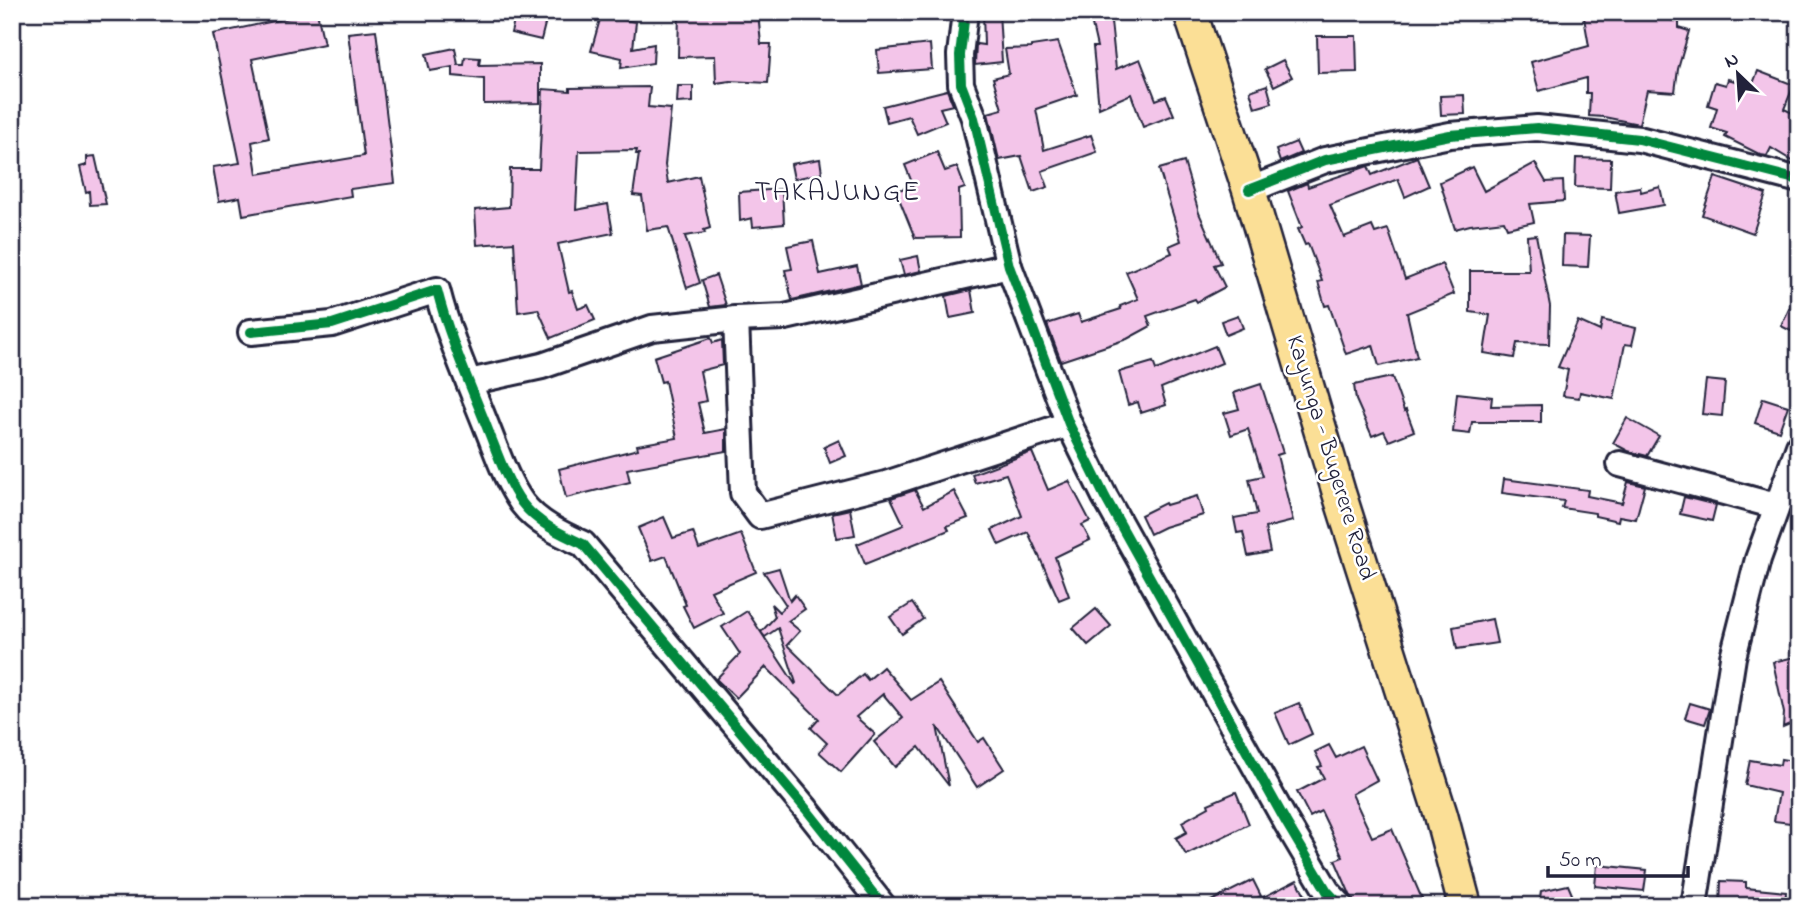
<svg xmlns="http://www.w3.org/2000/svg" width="1811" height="918" font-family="'Indie Flower',sans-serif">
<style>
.building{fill:#f3c5e9;stroke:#22223b;stroke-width:2}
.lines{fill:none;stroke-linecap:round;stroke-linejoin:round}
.minor-casing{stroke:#22223b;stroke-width:30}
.major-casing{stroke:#22223b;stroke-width:37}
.minor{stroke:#fff;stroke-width:24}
.major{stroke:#fbdf96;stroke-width:32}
.cycleway-casing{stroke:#fff;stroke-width:15}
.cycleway{stroke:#00873e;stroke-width:10}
.labels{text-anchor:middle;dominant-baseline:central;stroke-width:5;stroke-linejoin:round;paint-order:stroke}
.street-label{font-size:24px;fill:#22223b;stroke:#fff}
.quarter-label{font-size:28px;letter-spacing:2px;fill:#22223b;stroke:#fff}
</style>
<rect width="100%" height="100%" fill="#fff"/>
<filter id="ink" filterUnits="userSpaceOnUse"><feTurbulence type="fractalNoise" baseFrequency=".0143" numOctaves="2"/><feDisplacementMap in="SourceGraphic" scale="14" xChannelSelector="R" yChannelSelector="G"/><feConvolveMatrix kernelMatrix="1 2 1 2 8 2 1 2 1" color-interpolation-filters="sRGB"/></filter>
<g filter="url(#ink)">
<g class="building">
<polygon points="317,12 324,44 252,59 269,138 252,142 257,174 364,156 348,33 376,30 395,183 350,189 351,196 243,215 240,197 219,201 213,167 240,163 213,34"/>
<polygon points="516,12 548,12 541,40 511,33"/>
<polygon points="679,12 758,12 761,44 771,44 768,83 730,81 716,83 715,56 678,57"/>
<polygon points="983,12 999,12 1002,62 975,65 976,44 984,45"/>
<polygon points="1089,12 1110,12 1116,69 1140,59 1156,100 1166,96 1174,115 1143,127 1131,94 1099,108 1093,47 1097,47"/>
<polygon points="1583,12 1652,12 1651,18 1679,21 1679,28 1689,31 1678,69 1675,92 1647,90 1639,124 1604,117 1589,116 1590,93 1586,93 1586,78 1539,91 1531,62 1589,46"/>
<polygon points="601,16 636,22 633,48 654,44 653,63 621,68 622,58 591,51"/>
<polygon points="1317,36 1356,36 1357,72 1318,73"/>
<polygon points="1058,42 1077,95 1036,109 1044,150 1091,135 1097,152 1042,171 1048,187 1033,192 1021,156 999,160 988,113 1002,109 993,78 1009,74 1005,49 1031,48 1031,46"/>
<polygon points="930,44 932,69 879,73 877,50"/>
<polygon points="455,48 458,65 464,65 465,57 480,58 479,65 540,64 540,103 484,104 484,79 453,76 453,67 430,71 426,54"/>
<polygon points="1283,60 1292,77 1274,86 1265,69"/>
<polygon points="1758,71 1794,85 1784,109 1799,116 1799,165 1771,148 1767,156 1761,155 1725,137 1727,133 1711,128 1717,108 1708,105 1715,82 1726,85 1728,79 1752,86"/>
<polygon points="1267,85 1272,103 1255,108 1250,91"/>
<polygon points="678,86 693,86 693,102 677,103"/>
<polygon points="650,87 648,107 671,109 665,165 668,183 699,176 710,228 704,230 705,233 685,236 700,283 687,288 668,227 647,230 642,196 633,195 639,154 636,154 637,150 579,151 576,210 608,204 613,233 558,244 569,292 572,291 578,309 588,305 595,320 551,338 538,309 518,312 514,242 477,245 475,210 509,207 510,169 539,169 543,89 570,91 570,88"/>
<polygon points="947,90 953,105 940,108 946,122 917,134 909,116 887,122 883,106"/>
<polygon points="1464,95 1465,114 1441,115 1440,96"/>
<polygon points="1296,142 1301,153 1280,162 1276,150"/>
<polygon points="937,152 945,171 957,167 965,188 959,190 960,237 915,238 896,191 913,185 905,165"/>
<polygon points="95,156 106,204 90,205 89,191 86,192 80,167 87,165 87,157"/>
<polygon points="1417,157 1429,186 1405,197 1398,179 1330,205 1344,237 1372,226 1375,233 1388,229 1405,279 1442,264 1454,294 1407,313 1417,357 1379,366 1373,345 1346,354 1329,305 1325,306 1318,282 1322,281 1308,244 1305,245 1298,229 1302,227 1288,191 1307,183 1308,187 1368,166 1372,175"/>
<polygon points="1576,158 1611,159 1610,188 1575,187"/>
<polygon points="820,159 822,173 794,179 791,164"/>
<polygon points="1184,162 1199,213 1221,263 1214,265 1225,287 1197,302 1195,299 1147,316 1151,326 1127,339 1061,361 1047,324 1078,314 1081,322 1121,309 1120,306 1138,299 1126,272 1172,253 1169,246 1181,241 1159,169"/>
<polygon points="1535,163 1546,182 1563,181 1564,201 1530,204 1534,222 1507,228 1504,221 1470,225 1455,229 1440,182 1472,167 1484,191"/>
<polygon points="1715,177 1766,194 1753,233 1702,215"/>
<polygon points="1640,187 1641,192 1660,187 1664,205 1619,213 1615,191"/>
<polygon points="782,189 784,224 753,227 752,218 740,221 739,192"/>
<polygon points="1536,235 1550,306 1549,344 1517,343 1514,358 1484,353 1490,315 1470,312 1470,271 1529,271 1527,236"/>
<polygon points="1563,235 1590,236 1588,267 1562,266"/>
<polygon points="813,241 820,274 857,266 861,284 792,300 785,270 792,269 787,246"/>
<polygon points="918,256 921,271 904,275 900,260"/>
<polygon points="716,275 726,305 710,307 702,280"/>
<polygon points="1799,288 1799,335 1781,326"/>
<polygon points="971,290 975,313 950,318 946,296"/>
<polygon points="1238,315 1243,328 1226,335 1221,321"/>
<polygon points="1602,320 1636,328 1632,345 1625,344 1614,399 1580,392 1579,398 1563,396 1568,370 1558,367 1578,321 1600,331"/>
<polygon points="711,338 713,343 722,340 723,365 700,371 706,401 698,403 705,433 726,429 726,451 627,469 630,482 566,498 559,469 638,449 637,445 677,438 665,381 661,382 654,357"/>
<polygon points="1215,346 1222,363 1161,388 1166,405 1141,413 1138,402 1128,405 1119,372 1153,362 1156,370"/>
<polygon points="1392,377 1404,411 1406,410 1414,431 1389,441 1384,431 1372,436 1356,400 1354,385"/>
<polygon points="1706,380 1725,382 1722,416 1702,414"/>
<polygon points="1261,384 1283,453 1277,455 1293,521 1265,528 1270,552 1248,556 1243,532 1237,533 1234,518 1257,514 1249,479 1263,476 1248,429 1231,435 1224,413 1239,409 1234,393"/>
<polygon points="1457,393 1492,397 1491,406 1541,405 1541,422 1472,422 1470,434 1453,432"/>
<polygon points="1763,398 1788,406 1779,431 1755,423"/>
<polygon points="1627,418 1659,436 1647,456 1628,451 1613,443"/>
<polygon points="839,440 846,456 830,463 824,447"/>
<polygon points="1032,452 1048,490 1069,481 1090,521 1082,525 1090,540 1055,557 1069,596 1059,600 1028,532 999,545 992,530 1022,516 1006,474 975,483 972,474"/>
<polygon points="1504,479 1588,490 1587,496 1622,503 1628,482 1645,486 1636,519 1619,516 1618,521 1595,516 1595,513 1562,508 1564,501 1502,493"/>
<polygon points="915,490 924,507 954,491 968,518 947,526 949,530 865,564 857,544 904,525 891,498"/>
<polygon points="1197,496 1203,515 1164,527 1150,534 1141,515 1165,503 1166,505"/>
<polygon points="1684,497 1716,505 1712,521 1680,514"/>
<polygon points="850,509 855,535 837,538 832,513"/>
<polygon points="664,517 673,538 693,532 699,549 741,534 756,572 711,591 723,613 694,628 683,606 686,605 666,556 652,561 638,528"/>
<polygon points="779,568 790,601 795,595 805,609 788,621 800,631 787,645 838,695 863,674 868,680 883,667 911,700 939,682 978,742 984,738 1004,769 977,787 937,726 949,786 919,747 895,767 874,742 903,718 883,694 856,717 875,734 841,772 819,752 827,743 811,728 819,719 766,667 736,698 716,679 740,654 722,627 747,611 795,684 796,683 778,628 765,637 761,632 775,617 771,604 779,612 786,605 764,572"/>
<polygon points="912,603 923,619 902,634 890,617"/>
<polygon points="1096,609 1111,626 1088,645 1073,628"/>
<polygon points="1492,619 1497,643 1457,649 1453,627"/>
<polygon points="1799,656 1799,720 1783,727 1784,713 1773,662"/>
<polygon points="1299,703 1312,734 1289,745 1275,713"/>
<polygon points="1690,703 1710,709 1705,724 1685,718"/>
<polygon points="1329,745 1336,758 1361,746 1377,780 1352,794 1372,837 1392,829 1425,906 1394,906 1391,899 1375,906 1355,906 1335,860 1343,857 1321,811 1310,817 1297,792 1324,778 1318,767 1322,766 1315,752"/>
<polygon points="1781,759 1799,762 1799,824 1774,821 1779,793 1745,785 1750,760 1780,765"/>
<polygon points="1236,792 1249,824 1186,855 1176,838 1187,832 1182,822 1209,807 1208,804"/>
<polygon points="1597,865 1647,870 1644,891 1595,886"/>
<polygon points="1253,880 1261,896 1242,906 1201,906"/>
<polygon points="1297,880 1311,906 1246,906"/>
<polygon points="1721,881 1746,882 1746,888 1786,892 1785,906 1720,906"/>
<polygon points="1568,885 1577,906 1539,906 1541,891"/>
</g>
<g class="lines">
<defs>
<g id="minor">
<polyline points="965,12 960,55 961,84 974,118 1009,266 1069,424 1105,497 1286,822 1327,891 1341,906"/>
<polyline points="1249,190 1325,160 1450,135 1537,128 1639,139 1799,180"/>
<polyline points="736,319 743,493 760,516 886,484 1069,424"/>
<path d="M251 332 332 324 437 290C449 338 470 384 488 430 498 455 507 482 522 503 537 523 561 534 583 544L806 809 883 906"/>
<polyline points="469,382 542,366 652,328 736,319 785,317 1009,266"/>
<polyline points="1620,464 1776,506"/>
<polyline points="1694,906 1733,657 1758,559 1799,446"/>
</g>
<polyline id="major" points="1190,12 1249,190 1339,493 1441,815 1465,906"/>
</defs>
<use href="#minor" class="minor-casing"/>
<use href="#major" class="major-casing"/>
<use href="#minor" class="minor"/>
<use href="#major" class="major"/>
<defs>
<g id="cycleway">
<polyline points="965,12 960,55 961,84 974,118 1009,266 1069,424 1105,497 1286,822 1327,891 1341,906"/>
<polyline points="1249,190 1325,160 1450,135 1537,128 1639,139 1799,180"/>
<path d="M251 332 332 324 437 290C449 338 470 384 488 430 498 455 507 482 522 503 537 523 561 534 583 544L806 809 883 906"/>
</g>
</defs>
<use href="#cycleway" class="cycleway-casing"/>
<use href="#cycleway" class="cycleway"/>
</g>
</g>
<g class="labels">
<g class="street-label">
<text transform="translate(1330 458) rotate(73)">Kayunga - Bugerere Road</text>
</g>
<g class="quarter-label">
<text x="838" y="193">TAKAJUNGE</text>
</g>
</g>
<rect width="1811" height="918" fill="none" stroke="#fff" stroke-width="42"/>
<rect x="21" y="21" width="1769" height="876" fill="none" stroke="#22223b" stroke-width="2.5" filter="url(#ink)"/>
<g transform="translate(1738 74) rotate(335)" stroke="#ffffff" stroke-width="5" paint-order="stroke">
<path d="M0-5L12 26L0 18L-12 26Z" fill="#22223b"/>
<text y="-10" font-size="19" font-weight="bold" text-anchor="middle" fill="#22223b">N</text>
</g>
<path d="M1548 866v10h140v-10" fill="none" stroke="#22223b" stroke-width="3.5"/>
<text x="1559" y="866" font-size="21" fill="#22223b" stroke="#ffffff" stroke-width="5" paint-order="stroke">50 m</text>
</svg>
